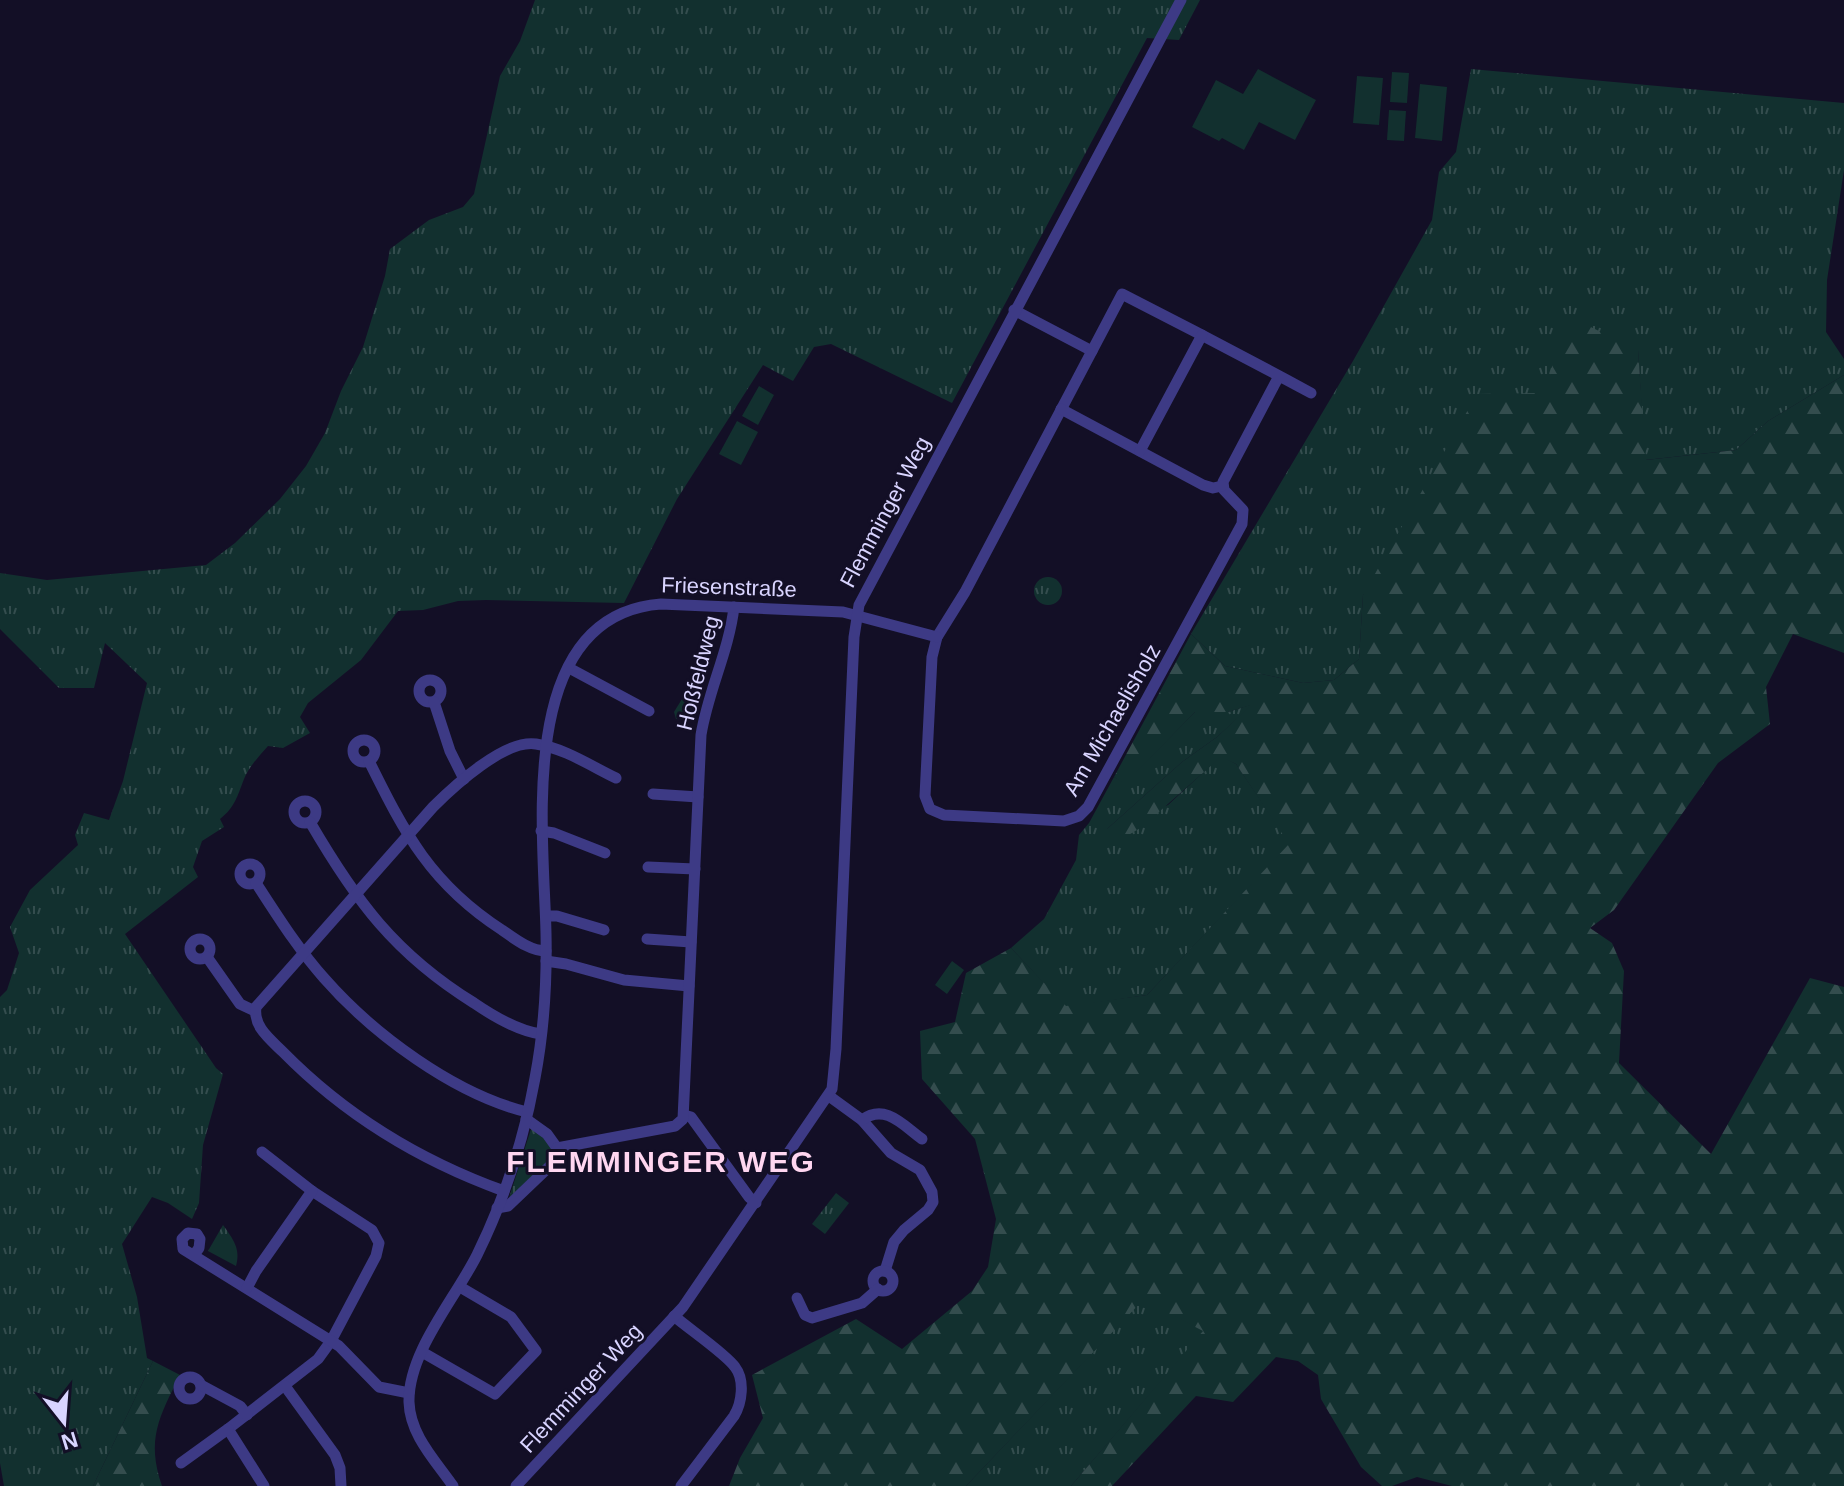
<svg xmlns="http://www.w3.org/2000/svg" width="1844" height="1486" font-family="Helvetica,sans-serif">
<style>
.grass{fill:url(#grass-tufts)}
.forest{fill:url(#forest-firs)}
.pitch{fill:#12302f}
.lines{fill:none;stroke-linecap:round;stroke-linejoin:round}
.street{stroke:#3d3a85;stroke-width:11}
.labels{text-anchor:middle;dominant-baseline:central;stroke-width:6;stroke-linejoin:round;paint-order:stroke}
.street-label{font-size:22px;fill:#d9d4ff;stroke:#130f26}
.district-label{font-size:30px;font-weight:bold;letter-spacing:2px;fill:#ffd6f0;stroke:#130f26}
</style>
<defs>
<pattern id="grass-tufts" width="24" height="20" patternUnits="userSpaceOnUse" patternTransform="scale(2)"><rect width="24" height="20" fill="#12302f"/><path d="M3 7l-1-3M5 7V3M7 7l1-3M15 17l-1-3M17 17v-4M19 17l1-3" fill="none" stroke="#344d4e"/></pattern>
<pattern id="forest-firs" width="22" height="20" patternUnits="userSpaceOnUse" patternTransform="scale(2)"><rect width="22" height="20" fill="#12302f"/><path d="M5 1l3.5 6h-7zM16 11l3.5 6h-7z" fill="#344d4e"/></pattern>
</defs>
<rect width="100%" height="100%" fill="#130f26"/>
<g class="grass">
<path d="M535 0H1200L1179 40 1147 38 952 403 831 344 814 347 793 381 763 365 677 499 624 603 486 600 458 601 423 610 398 611 361 660 308 703 300 717 310 733 283 748 268 746C259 756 249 767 244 779 237 797 235 807 220 819L224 827 202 841 193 867 198 877 125 934 216 1068 223 1074 203 1145 199 1203 192 1219 168 1203 152 1197 122 1244 137 1297 147 1358 153 1361 93 1486H4L0 1463V997L7 990 19 953 10 927 30 890 78 845 75 835 84 813 109 820 123 781 147 683 105 643 94 688H59L0 629V573L47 580 206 565 235 543 280 499 306 466 325 433 341 391 363 347 385 276 390 249 429 220 463 207 474 194 500 76 520 41Z"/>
<polygon points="1471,69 1844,103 1844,170 1827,280 1826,332 1844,359 1844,375 1768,421 1736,450 1645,460 1638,350 1547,394 1363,595 1359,659 1334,680 1303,683 1225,666 1191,634 1353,361 1432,220 1439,172 1456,152"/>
<circle cx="1048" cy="591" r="14"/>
<polygon points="689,696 697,698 699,705 695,720 676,719 674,712 682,699"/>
<polygon points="1253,704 1217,737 1182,762 1107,829 1168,805 1221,756 1236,764 1290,844 1147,995 1066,1007 1011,948 1044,919 1076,860 1079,835 1089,823 1114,777 1125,783 1195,712 1228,712"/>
<polygon points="532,1126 551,1142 553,1156 509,1198"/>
<polygon points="836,1193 849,1203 825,1234 812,1224"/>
<path d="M223 1225C233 1239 241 1249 236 1266L208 1251Z"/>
<polygon points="1143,1299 1204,1331 1071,1486 966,1486"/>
</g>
<g class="forest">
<polygon points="1562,313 1638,350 1646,460 1736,450 1768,421 1844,375 1844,653 1793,634 1766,687 1770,724 1718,763 1614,910 1590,928 1612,943 1624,971 1619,1063 1711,1154 1810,978 1844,987 1844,1486 1452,1486 1417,1477 1392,1486 1382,1486 1361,1467 1321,1399 1318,1375 1298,1361 1276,1357 1233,1402 1196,1396 1112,1486 1071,1486 1203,1331 1143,1300 966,1486 729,1486 740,1458 763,1418 752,1375 856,1319 902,1349 972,1291 988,1267 996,1219 975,1139 922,1079 920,1031 955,1022 966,973 1011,948 1066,1006 1147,995 1289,844 1236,764 1221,757 1142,827 1115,843 1107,829 1182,762 1217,737 1251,705 1228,712 1195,712 1125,784 1114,777 1191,634 1225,666 1303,683 1334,680 1359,659 1363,595 1477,394 1547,393"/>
<path d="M153 1361 180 1375C159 1417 146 1439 162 1486H93Z"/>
</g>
<g class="pitch">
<polygon points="1258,69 1316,100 1295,140 1259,122 1244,150 1222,138 1219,141 1192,127 1216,80 1243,94"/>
<polygon points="1392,72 1409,73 1407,103 1390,102"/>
<polygon points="1357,76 1383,78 1379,125 1353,123"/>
<polygon points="1420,84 1447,87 1442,141 1415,138"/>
<polygon points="1389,110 1406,111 1404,141 1387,140"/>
<polygon points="759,386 774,395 758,425 742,416"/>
<polygon points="737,421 758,432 741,465 719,454"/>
<polygon points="952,961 964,970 947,994 935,985"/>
</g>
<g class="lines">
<g class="street">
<polyline points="1014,310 1092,351"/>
<path d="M1279 376 1223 482 1224 490 1243 510 1242 524 1088 807 1079 816 1064 821 944 815 930 809 925 796 932 657 937 637 965 592 1122 294C1185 326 1248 359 1311 393"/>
<polyline points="1061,409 1203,485 1213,488 1222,486"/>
<polyline points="1140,451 1202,335"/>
<polyline points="569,668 649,711"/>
<circle cx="430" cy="691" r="11"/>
<polyline points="434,702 450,751 464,779"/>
<circle cx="364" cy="751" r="11"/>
<path d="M369 761C405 834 431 884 502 930 515 939 530 951 546 951"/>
<polyline points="653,794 698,797"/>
<circle cx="305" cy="812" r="11"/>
<path d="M310 822C356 901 395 954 474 1003 493 1016 518 1031 541 1034"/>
<polyline points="541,831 554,833 605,853"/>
<circle cx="250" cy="874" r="10"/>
<polyline points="648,867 695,869"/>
<path d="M256 883C277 915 298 949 324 978 373 1034 454 1094 527 1112"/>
<polyline points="546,916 557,916 604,930"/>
<circle cx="200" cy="949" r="10"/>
<polyline points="647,939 691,942"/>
<polyline points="207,957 240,1004 255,1011"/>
<polyline points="546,961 566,964 624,980 689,986"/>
<polyline points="829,1096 862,1120 891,1153 920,1170 932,1192 933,1202 928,1210 904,1230 894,1242 885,1271"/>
<polyline points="684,1115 691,1117 749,1197 756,1203"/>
<polyline points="526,1119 547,1134 557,1148"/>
<path d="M862 1120C885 1103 903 1125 922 1139"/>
<path d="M557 1148 675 1126 683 1119 701 735C708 691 729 651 734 607"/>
<polyline points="262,1152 312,1191 372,1230 379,1243 376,1256 331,1341 318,1359 228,1429 264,1486"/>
<path d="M504 1191C421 1161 345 1115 283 1052 270 1039 253 1027 256 1007L433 807C454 786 505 739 536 744 564 748 591 766 616 778"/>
<polyline points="497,1208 508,1206 551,1165 556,1157 557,1148"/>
<polyline points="194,1255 199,1248 200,1239 197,1234 188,1233 182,1239 183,1249 339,1346 379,1387 409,1393"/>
<circle cx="883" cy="1281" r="10"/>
<polyline points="247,1288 256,1271 312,1191"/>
<polyline points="797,1298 805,1315 812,1318 862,1303 878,1289"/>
<path d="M674 1316C689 1329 726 1354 735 1367 745 1380 742 1403 734 1416L681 1486"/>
<polyline points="422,1352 495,1394 536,1351 511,1317 460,1287"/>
<circle cx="190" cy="1388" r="11"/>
<polyline points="201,1385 240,1406 247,1415"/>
<polyline points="285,1386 335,1455 340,1468 341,1486"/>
<polyline points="181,1463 228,1429"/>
<path d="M453 1486C435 1460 410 1435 409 1402 408 1352 455 1299 477 1255 504 1200 524 1139 535 1078 544 1031 547 981 546 933 544 834 514 615 661 604L843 612 937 637"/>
<polyline points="516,1486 683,1307 832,1089 836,1049 854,637 859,605 1181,0"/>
</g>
</g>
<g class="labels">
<g class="street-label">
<text transform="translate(885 512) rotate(-62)">Flemminger Weg</text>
<text transform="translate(729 587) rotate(2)">Friesenstraße</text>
<text transform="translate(698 673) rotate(-76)">Hoßfeldweg</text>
<text transform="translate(1112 720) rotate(-60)">Am Michaelisholz</text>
<text transform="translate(581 1388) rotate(-47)">Flemminger Weg</text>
</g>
<g class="district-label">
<text x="661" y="1161">FLEMMINGER WEG</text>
</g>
</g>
<g transform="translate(64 1422) rotate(163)" stroke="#130f26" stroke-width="6" paint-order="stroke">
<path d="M0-6L14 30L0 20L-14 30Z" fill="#d9d4ff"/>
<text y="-12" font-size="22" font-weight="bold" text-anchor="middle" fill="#d9d4ff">N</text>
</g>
</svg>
